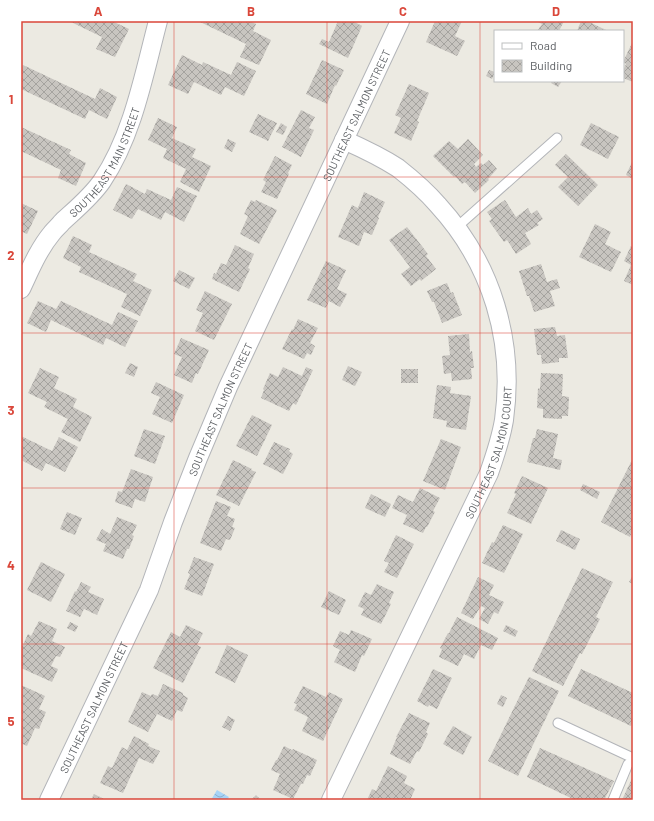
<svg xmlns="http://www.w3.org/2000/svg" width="654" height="821" font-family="Barlow,sans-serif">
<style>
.water{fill:url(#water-waves)}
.building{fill:url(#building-cross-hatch)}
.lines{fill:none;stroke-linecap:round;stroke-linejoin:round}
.service-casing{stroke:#b3b5b9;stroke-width:11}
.minor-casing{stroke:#b3b5b9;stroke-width:20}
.service{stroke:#fff;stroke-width:9}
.minor{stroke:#fff;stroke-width:18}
.grid{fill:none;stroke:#da473a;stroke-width:1;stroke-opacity:0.55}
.labels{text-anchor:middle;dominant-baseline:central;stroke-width:3;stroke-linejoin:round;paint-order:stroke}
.street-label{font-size:11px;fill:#5b5e62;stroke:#fff}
.neatline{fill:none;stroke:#da473a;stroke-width:1.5}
.grid-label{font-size:13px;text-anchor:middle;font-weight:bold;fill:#da473a}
</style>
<defs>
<pattern id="water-waves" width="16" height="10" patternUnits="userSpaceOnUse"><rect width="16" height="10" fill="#a7d4f8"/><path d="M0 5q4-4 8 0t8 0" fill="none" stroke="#8bafcc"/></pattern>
<pattern id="building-cross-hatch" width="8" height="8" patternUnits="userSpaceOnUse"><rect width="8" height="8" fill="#c8c5c0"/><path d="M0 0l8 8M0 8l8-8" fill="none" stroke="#a5a39f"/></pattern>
</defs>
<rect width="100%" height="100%" fill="#eceae2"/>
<polygon class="water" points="217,790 229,797 227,800 211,800"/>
<g class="building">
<polygon points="69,21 112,21 129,29 115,57 96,49 102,37"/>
<polygon points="198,21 249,21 256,24 253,31 271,40 259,65 240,57 246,44"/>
<polygon points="338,21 353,21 362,26 348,58 319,44 322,39 329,42"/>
<polygon points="435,21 462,21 455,36 465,41 457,56 426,42"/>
<polygon points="536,21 564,21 559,31 540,31 538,30 542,24"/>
<polygon points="581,21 587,21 608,31 577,31"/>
<polygon points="632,43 633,43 633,82 623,78 623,71 626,64 623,62"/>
<polygon points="182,55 202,65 203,62 231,75 237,62 256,71 244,96 225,87 221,95 194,82 188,94 168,85"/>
<polygon points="322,60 344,70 336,86 335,85 327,104 306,94"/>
<polygon points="23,65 95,99 100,88 117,97 107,119 89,110 85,119 21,89 21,69"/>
<polygon points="489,70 495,72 492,79 486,76"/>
<polygon points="552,81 562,81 558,87 551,83"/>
<polygon points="409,84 429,93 417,121 419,122 411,141 394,133 401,118 395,115"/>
<polygon points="301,110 315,117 309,128 314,130 301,157 282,147"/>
<polygon points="258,114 277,123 268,141 249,132"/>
<polygon points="158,118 177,127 172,138 196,149 192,157 211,166 199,192 180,182 186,169 163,158 167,149 148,140"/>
<polygon points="281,123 287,127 283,135 276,132"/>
<polygon points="591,123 619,137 608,159 580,145"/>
<polygon points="21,127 71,150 69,154 86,163 76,186 58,178 61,170 21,151"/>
<polygon points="228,139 236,143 232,152 224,148"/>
<polygon points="468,139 483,155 474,164 476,167 481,163 483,165 489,160 497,169 488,179 489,180 475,193 465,182 462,184 455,176 454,177 433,156 449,141 458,149"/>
<polygon points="566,154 598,185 578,206 558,187 568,177 555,165"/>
<polygon points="275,156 292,165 288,173 289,174 277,199 261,192 266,182 263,180"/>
<polygon points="633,160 633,179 626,175"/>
<polygon points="126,184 145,194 147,189 171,200 177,187 197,196 184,222 165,212 161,220 138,209 132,219 113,210"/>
<polygon points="364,192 385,202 378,217 379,218 372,235 364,232 359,246 338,237 352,205 358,208"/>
<polygon points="251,200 255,202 256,200 277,210 259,244 240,234 248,216 244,214"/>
<polygon points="505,200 516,217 528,208 531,214 537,210 543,219 537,223 539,225 525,233 531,244 516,254 507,240 504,242 489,221 492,219 487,212"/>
<polygon points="21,203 38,211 27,234 21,231"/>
<polygon points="595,224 611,232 605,244 621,252 611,272 579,257"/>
<polygon points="407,227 428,254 426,256 436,269 421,281 420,279 411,286 401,274 410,267 389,240"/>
<polygon points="73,236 92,245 89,252 137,274 133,281 152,290 140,316 121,307 127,294 79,272 81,267 63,258"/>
<polygon points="235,245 254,254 248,268 250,269 239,292 212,279 214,273 216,274 221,263 226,265"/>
<polygon points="631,246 633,247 633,285 624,281 631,265 624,261"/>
<polygon points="326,261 346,270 337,289 347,294 340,307 329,301 326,308 307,300"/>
<polygon points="541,264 547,282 557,279 560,288 550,291 555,306 534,312 529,296 527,296 519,271"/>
<polygon points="179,270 195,278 189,289 173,281"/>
<polygon points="447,283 451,293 453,292 462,315 442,323 434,302 432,302 427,291"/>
<polygon points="205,291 232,304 214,340 195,331 203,313 196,310"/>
<polygon points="38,301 56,309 61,301 112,325 118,312 138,321 125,347 106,338 103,345 51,320 46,332 27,323"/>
<polygon points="298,319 318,328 310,343 315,346 311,355 307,353 304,359 282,349 292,329 293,330"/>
<polygon points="555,327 557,336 565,335 568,358 559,358 559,362 542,364 541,355 537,355 534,329"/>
<polygon points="469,334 470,352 472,351 474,368 471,368 472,379 452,381 451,373 444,374 442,356 450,355 448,336"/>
<polygon points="181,338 209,350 198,374 196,373 192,383 174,375 182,357 174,354"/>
<polygon points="130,363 138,367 134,377 125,373"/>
<polygon points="348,366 362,372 355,386 342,380"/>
<polygon points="283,367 302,376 306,367 313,370 296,405 293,403 289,411 261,398 264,390 263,389 270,373 278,377"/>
<polygon points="40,368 59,377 54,388 77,399 73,407 92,417 80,442 61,432 68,419 44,407 47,402 28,393"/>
<rect x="401" y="369" width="17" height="14"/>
<polygon points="541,373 563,374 562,396 569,397 568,416 562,416 562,419 543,418 543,409 537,408 538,388 540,389"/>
<polygon points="156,382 184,395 172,423 152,414 160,397 151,393"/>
<polygon points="437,385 451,387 450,393 471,396 466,430 446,427 447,421 433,418"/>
<polygon points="252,415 272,425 257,456 236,446"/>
<polygon points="144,429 165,436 155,464 134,456"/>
<polygon points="537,429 558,434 553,458 562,460 560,470 527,462 533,438 535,438"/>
<polygon points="21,436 52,451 59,437 78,447 65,472 46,463 42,471 21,460"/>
<polygon points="441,439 461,447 445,490 423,481"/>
<polygon points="274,442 290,449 289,451 293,454 283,474 263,464"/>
<polygon points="633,458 633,530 630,537 601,522"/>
<polygon points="233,460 252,469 251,470 256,472 239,506 216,495"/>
<polygon points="131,469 153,477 145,502 135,499 132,508 115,502 118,491 122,492"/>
<polygon points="522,476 548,488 531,524 507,513 516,494 514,493"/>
<polygon points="583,484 600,492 597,499 580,490"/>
<polygon points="420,488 440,498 433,511 435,512 427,527 426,527 423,533 403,524 407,515 392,508 398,495 413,502"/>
<polygon points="371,494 391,504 385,517 365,508"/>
<polygon points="216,501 231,507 227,516 235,519 232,527 235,528 230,540 226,539 221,551 200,543"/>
<polygon points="67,512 82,518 75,535 60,529"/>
<polygon points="117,517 137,525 132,535 134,536 129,549 127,549 123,559 103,551 106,544 96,540 102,529 110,534"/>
<polygon points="503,525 523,534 504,573 482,563 492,542 494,543"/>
<polygon points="561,530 580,539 575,550 556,541"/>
<polygon points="396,535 414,544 397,578 384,572 389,563 384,561"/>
<polygon points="194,557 214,564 202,596 184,589 190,574 188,573"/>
<polygon points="41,562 65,574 51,602 27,590"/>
<polygon points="582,568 613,582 596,617 600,619 582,654 580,653 563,686 532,671"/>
<polygon points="633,575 633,584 629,582"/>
<polygon points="478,577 494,585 489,595 504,602 498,614 494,612 488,624 479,619 485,608 481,606 473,619 461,613"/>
<polygon points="81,582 91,587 88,592 104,599 97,615 84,609 80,617 66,611 75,591 76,592"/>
<polygon points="377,584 394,592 389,603 391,604 381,624 361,615 364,609 358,606 365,592 371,595"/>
<polygon points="329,591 346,600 339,615 321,607"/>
<polygon points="457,617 498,638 492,650 481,645 474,659 464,654 458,666 439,657 442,649 440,648 448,633 449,633"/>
<polygon points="39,621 57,629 52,641 65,647 60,657 56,656 51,666 58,669 52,682 21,668 21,649 28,634 31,636"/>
<polygon points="70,622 78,626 75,632 67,628"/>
<polygon points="186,625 203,633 197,645 201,647 183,683 153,668 171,632 180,637"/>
<polygon points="506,625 518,631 515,637 503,631"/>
<polygon points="351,630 372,639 364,656 362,655 355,672 334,662 340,650 333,646 340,631 349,635"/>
<polygon points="227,645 248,655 235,683 215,673"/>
<polygon points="433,669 452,678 437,709 429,705 428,707 417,701"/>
<polygon points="581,669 633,693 633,725 632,724 631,726 568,696"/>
<polygon points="529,677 559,691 518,776 488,761"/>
<polygon points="163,684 183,693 183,695 188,698 182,712 177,710 172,721 157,714 148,732 128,722 142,692 151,696 152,694 158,696"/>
<polygon points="21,685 45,696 39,709 46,712 39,729 35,728 27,746 21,743 21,709 23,704 21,704"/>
<polygon points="303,686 326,697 329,692 343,699 323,741 302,731 308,717 294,710 297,704 294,703"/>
<polygon points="501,695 507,698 503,707 497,704"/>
<polygon points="409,713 430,723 426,732 428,734 419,752 417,751 410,764 390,754 397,737 396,737"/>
<polygon points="228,716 235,720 230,731 222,727"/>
<polygon points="453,726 472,737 463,755 443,744"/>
<polygon points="134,736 149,744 148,746 160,751 153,764 139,758 123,793 100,783 108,766 112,768 122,747 127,750"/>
<polygon points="284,746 292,750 293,749 317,760 310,776 307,775 303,784 301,784 293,799 273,790 280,774 271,770 276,760 277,760"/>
<polygon points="540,748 614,781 604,800 575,800 527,777"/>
<polygon points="388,766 407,776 404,783 415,789 410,800 367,800 372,789 376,791"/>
<polygon points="633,776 633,800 622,800"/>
<polygon points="94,794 106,800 91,800"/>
<polygon points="256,795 261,800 251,800"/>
</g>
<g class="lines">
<defs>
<g id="service">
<polyline points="457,227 557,138"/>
<polyline points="558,723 633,758"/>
<polyline points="613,800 628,764 633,761"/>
</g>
<g id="minor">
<path id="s1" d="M21 289C30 270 38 250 52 233 55 229 59 226 62 222 76 209 91 197 102 181 133 135 144 74 158 21"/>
<path id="s2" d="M49 800 149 590 173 522 198 458 228 387 400 21"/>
<path id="s3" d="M331 800 489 473C495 456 501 438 504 420 515 341 492 264 438 205 426 191 412 179 398 168 381 157 362 148 344 140"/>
</g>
</defs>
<use href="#service" class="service-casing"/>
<use href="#minor" class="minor-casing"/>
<use href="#service" class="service"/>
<use href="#minor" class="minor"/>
</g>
<path class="grid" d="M174 21V800M327 21V800M480 21V800M21 177H633M21 333H633M21 488H633M21 644H633"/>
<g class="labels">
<g class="street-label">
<text stroke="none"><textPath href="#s2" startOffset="751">SOUTHEAST SALMON STREET</textPath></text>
<text stroke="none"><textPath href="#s1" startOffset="154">SOUTHEAST MAIN STREET</textPath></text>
<text stroke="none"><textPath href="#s2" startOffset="427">SOUTHEAST SALMON STREET</textPath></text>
<text stroke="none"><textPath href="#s3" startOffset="383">SOUTHEAST SALMON COURT</textPath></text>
<text stroke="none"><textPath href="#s2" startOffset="103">SOUTHEAST SALMON STREET</textPath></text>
</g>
</g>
<rect width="654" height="821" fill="none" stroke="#ffffff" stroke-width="44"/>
<rect x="494" y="30" width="130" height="52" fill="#ffffff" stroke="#bdbfc0"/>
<rect x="502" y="43" width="20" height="6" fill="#ffffff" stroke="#bdbfc0"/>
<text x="530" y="50" font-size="12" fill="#5b5e62">Road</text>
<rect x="502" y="60" width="20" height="12" fill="url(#building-cross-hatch)" stroke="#bdbfc0"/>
<text x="530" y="70" font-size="12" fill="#5b5e62">Building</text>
<rect x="22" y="22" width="610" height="777" class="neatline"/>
<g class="grid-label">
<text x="98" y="16">A</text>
<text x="251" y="16">B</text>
<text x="403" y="16">C</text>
<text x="556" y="16">D</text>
<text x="11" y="104">1</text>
<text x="11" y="260">2</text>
<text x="11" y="415">3</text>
<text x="11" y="570">4</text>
<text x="11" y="726">5</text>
</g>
</svg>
